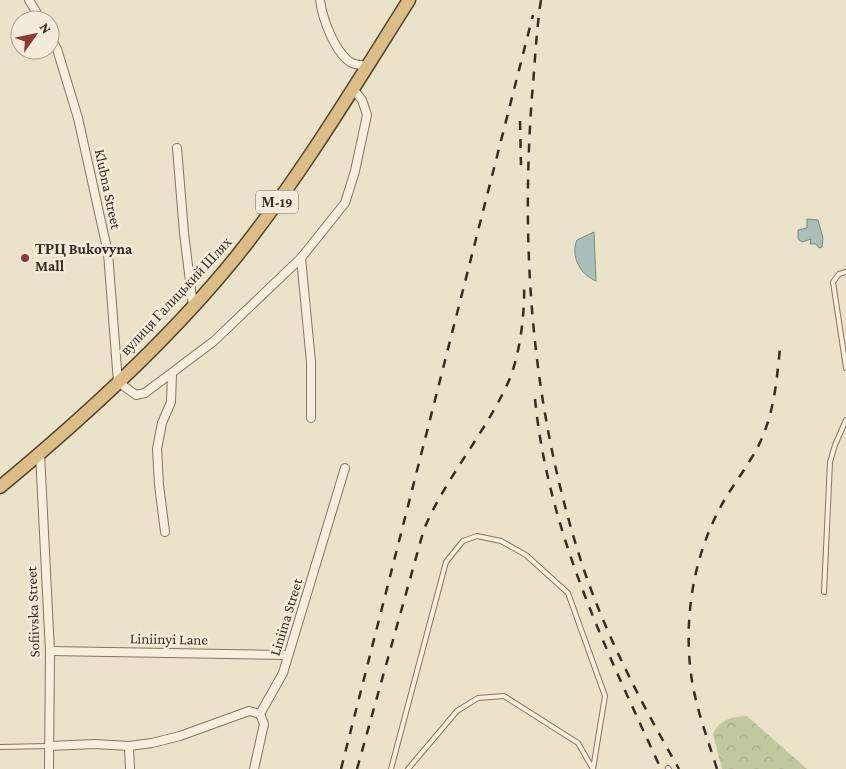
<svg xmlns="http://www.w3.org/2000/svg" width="846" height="769" font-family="'Crimson Pro',serif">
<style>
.forest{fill:url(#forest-crowns)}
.water{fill:#aabfba;stroke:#718d87}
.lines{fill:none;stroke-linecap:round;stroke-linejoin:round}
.service-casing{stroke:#867560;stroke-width:6}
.minor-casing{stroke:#867560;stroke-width:10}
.trunk-casing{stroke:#544433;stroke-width:15}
.service{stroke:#f6efdc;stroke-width:4}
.minor{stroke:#f6efdc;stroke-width:8}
.trunk{stroke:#dcbd85;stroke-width:12}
.rail{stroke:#382d22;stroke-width:2.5;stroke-dasharray:9 9;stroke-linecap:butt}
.poi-dot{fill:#8f3836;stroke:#f3ecd9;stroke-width:2}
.labels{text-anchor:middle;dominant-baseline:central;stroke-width:5;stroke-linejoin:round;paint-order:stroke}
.shield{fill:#f3ecd9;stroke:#706659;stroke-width:1}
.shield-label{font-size:14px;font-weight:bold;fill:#382d22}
.street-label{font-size:15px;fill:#382d22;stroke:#f3ecd9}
.poi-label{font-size:15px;font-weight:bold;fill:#382d22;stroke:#f3ecd9;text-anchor:start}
</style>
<defs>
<pattern id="forest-crowns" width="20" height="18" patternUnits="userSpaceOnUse" patternTransform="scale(1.25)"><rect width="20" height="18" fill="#c2c89e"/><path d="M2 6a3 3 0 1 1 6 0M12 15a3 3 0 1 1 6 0" fill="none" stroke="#a7ac88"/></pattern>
</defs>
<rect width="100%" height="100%" fill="#ebe2ca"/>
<path class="forest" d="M747 716 807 769H722L713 734C720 719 731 717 747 716Z"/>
<g class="water">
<polygon points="807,219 818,220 823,238 822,247 819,248 816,244 810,244 811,239 802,242 798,239 798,230 807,228"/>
<path d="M594 232 596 281C581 275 570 257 577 240Z"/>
</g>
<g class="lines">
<defs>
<g id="service">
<polyline points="846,272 839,274 833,282 846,368"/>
<polyline points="824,592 830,462 835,445 846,420"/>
<polyline points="0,747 49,746"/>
<polyline points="668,768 669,769"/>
<polyline points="391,769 446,562 463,541 477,536 501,541 526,555 568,593 605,696 593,769"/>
<polyline points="408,769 457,711 478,698 504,696 578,743 593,769"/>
</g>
<g id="minor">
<polyline points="29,0 41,20"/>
<path d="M320 0C322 17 335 54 352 63 356 65 362 65 367 66"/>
<polyline points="50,37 57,49 78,118 108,253 118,382 136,395 145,393 214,341 301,258 345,203 355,171 367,115 362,100 353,89"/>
<polyline points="177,148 184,233 193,306"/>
<polyline points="301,258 311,362 311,418"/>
<polyline points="40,454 50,651 49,769"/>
<polyline points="165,532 159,485 157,449 162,423 171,402 172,374"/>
<polyline points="50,651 288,655"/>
<polyline points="49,746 95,744 129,746 152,743 180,736 249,711 260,714"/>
<polyline points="129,746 130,769"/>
<polyline points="254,769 264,724 260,714 283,673 345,468"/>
</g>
<path id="trunk" d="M0 487C82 419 169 340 236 257 300 177 354 87 409 0"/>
</defs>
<use href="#service" class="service-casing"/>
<use href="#minor" class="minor-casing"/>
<use href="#trunk" class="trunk-casing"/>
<use href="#service" class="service"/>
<use href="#minor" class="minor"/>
<use href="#trunk" class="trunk"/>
<g class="rail">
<path d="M541 0C536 32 535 64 532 96 520 256 533 417 584 570 608 640 643 706 679 769"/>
<polyline points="520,121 521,165"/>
<path d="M535 399C548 532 606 649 661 769"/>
<polyline points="341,769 533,15"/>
<path d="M357 769 424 529C446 478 482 437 506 387 520 359 525 314 524 283"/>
<path d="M717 769C708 740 697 711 692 681 683 624 692 560 720 508 733 483 754 460 764 433 775 405 777 377 780 348"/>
</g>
</g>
<circle class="poi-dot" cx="25" cy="258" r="5"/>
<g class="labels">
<rect class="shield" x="256" y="190.5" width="42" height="23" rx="4"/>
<g class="shield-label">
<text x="277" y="202">М-19</text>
</g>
<g class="street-label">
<text transform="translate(108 189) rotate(78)">Klubna Street</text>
<text transform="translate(176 296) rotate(-47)">вулиця Галицький Шлях</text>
<text transform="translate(33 612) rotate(-92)">Sofiivska Street</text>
<text transform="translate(286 617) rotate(-73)">Liniina Street</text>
<text transform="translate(169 639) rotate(1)">Liniinyi Lane</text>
</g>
<g class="poi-label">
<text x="35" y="249">ТРЦ Bukovyna<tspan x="35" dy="17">Mall</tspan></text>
</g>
</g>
<g transform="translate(35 35) rotate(57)"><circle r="24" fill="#f3ecd9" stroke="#a8a090"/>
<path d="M0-4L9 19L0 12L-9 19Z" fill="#8f3836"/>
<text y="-8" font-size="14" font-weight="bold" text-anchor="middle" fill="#382d22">N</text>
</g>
</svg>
